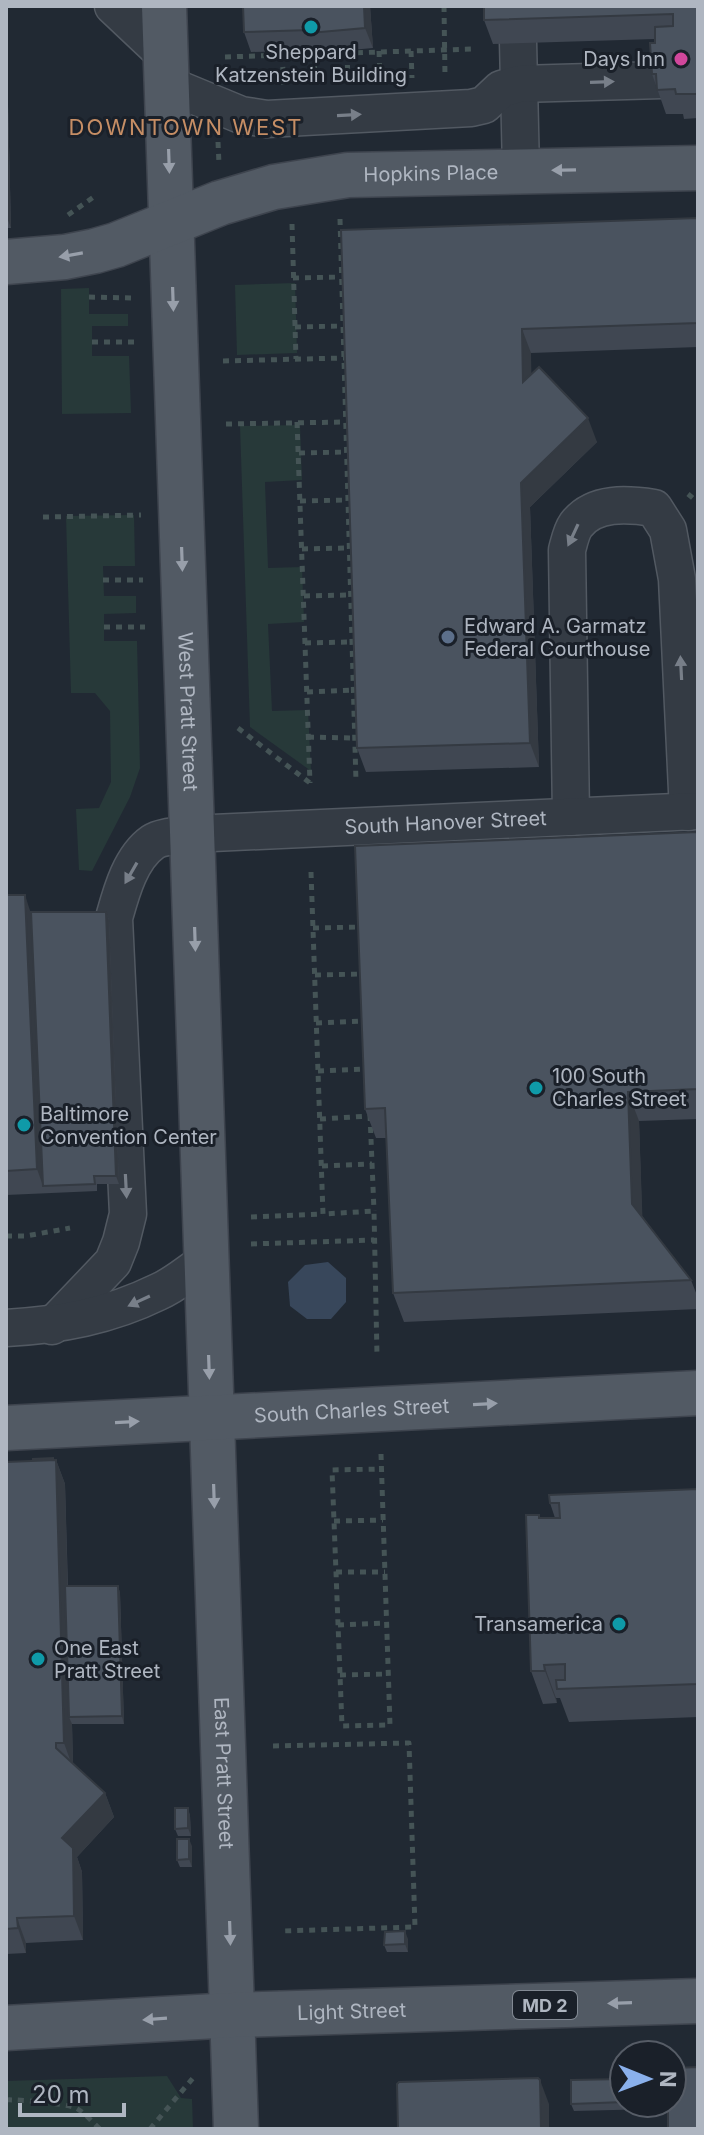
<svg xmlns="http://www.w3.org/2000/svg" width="704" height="2135" font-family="Inter,sans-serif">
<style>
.green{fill:#273939}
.water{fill:#38475b}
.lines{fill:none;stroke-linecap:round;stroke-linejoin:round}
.minor-casing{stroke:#525962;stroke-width:39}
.major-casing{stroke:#3e444e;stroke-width:47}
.path{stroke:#455456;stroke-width:5;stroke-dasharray:6 6;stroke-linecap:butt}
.minor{stroke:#343b44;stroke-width:36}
.major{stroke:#525a64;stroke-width:44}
.wall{fill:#404752}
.shaded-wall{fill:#343a42}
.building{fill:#4a535f;stroke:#343a42;stroke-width:2}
.oneway{fill:#787f89}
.oneway2{fill:#989faa}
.culture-dot{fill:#0f9aa8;stroke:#1a2029;stroke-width:3}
.hotel-dot{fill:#d1479c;stroke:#1a2029;stroke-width:3}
.service-dot{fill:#5c6f8a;stroke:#1a2029;stroke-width:3}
.labels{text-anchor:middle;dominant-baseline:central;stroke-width:6;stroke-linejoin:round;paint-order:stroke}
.shield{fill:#1a2029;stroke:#828993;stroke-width:2}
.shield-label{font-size:18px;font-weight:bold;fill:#afb6c1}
.poi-label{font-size:20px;fill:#afb6c1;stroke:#1a2029;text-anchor:start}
.street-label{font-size:20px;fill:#afb6c1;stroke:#1a2029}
.neighbourhood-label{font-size:22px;letter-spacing:2px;fill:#c68e65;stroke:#1a2029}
</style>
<rect width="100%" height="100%" fill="#212933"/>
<g class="green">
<polygon points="295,283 297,353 237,355 235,285"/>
<polygon points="89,288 89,314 128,314 128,326 92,326 92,356 129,356 131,413 62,414 61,289"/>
<polygon points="300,425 302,480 265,482 268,568 302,567 304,622 268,624 272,711 308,710 311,771 250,727 240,426"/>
<polygon points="134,515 135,566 103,566 104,596 136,596 136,613 104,614 104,641 137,641 140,768 130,797 92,871 79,870 76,809 99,808 111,782 110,711 95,693 71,693 66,516"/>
<polygon points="167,2076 181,2098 192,2099 193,2129 6,2129 6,2081"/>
</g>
<polygon class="water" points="328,1262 346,1278 346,1302 331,1319 307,1319 290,1306 288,1282 305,1265"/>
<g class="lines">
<defs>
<g id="minor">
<polyline points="113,6 165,55"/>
<polyline points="518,41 521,171"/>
<polyline points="166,84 241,115 267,119 471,108 484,105 501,89 519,84 698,79"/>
<path d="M571 817 567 550C569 543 571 532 576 525 594 501 628 504 654 508L668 530 677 579 688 812"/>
<path id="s1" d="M52 1326 113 1262 121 1242 128 1214 114 918C121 893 130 858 153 842 162 836 181 836 191 834L698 811"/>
<path d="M6 1328C60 1325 109 1316 158 1292 175 1285 190 1271 206 1261"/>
</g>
<g id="major">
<path id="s2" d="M164 6 236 2129"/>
<path id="s3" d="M6 262 65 257 95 251 116 245 220 203 274 187 348 175 698 168"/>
<path id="s4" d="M6 1428 698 1393"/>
<path id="s5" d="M6 2028 233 2015 698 2001"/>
</g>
</defs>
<use href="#minor" class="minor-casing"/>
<use href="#major" class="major-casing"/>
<g class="path">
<polyline points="444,6 445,77"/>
<polyline points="379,51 380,78"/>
<polyline points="411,51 412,78"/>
<polyline points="347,53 348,80"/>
<polyline points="314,54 315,81"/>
<polyline points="282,55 284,86"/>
<polyline points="225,57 474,49"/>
<polyline points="218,142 219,164"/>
<polyline points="68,215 95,196"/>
<polyline points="340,219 356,782"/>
<polyline points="292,224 296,359"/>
<polyline points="293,278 341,277"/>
<polyline points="89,297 135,298"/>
<polyline points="295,327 343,326"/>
<polyline points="92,342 136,342"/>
<polyline points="223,361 344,358"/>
<polyline points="297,422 310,783"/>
<polyline points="226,424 346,422"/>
<polyline points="299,453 347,452"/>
<polyline points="688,494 694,499 698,496"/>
<polyline points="300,501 348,500"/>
<polyline points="43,517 141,515"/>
<polyline points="302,549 349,548"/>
<polyline points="103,580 143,580"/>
<polyline points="304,596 351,595"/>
<polyline points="104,627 145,627"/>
<polyline points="305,643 352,642"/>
<polyline points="307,692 354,690"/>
<polyline points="238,728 310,783"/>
<polyline points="308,737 355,738"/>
<polyline points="311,872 323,1214 374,1211 377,1356"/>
<polyline points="313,928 361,927"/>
<polyline points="315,975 363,974"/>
<polyline points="316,1023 365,1021"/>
<polyline points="318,1071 367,1069"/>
<polyline points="370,1115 374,1211"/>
<polyline points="320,1119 370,1116"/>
<polyline points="322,1166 372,1164"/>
<polyline points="251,1217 323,1214"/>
<polyline points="6,1236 26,1236 70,1228"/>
<polyline points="251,1244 374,1240"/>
<polyline points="381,1454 390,1725 342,1726 332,1470 381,1469"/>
<polyline points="334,1521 383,1520"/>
<polyline points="336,1572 385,1572"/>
<polyline points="338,1625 386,1623"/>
<polyline points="340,1675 388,1674"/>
<polyline points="273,1746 409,1743 415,1927 281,1931"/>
<path d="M6 2100C17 2099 68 2104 76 2108 84 2112 93 2123 100 2129"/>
<polyline points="150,2129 193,2078"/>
</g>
<use href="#minor" class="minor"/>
<use href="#major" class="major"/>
</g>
<g class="wall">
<polygon points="243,6 370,6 373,48 318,53 317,50 251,52 244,32"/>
<polygon points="698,6 698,118 684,119 683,114 666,114 652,74 655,39 493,44 484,20"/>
<polygon points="6,20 11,228 6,228"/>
<polygon points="698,218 698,347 531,353 531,374 597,442 530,507 539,767 366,772 357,748 341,230"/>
<polygon points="698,832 698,1119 639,1121 642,1216 691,1280 698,1298 698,1309 404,1322 393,1293 386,1138 376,1138 365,1109"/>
<polygon points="6,895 31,912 106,912 109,920 119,1184 97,1184 97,1191 6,1195"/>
<polygon points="53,1458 54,1460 56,1460 65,1484 68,1586 118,1586 120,1593 124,1724 72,1724 73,1763 105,1793 114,1817 77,1857 82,1872 83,1940 26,1943 26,1953 6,1954 6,1462 33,1461"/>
<polygon points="698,1489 698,1717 569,1722 560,1698 556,1698 557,1703 543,1704 531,1671 541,1518 555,1518 550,1503"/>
<polygon points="188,1808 190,1816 191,1836 178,1836 175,1829"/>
<polygon points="192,1846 192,1867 180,1867 177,1860"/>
<polygon points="408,1939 408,1952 387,1952 384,1945"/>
<polygon points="624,2079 624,2103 653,2103 653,2109 574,2111 571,2104"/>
</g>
<g class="shaded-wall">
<polygon points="364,6 370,6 373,48 365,28"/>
<polygon points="6,20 11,228 6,215"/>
<polygon points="522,329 531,353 532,406 523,382"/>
<polygon points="588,418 597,442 530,507 539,767 530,743 521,483"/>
<polygon points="25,895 33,920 43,1186 37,1169"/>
<polygon points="106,912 109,920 119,1184 116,1176"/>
<polygon points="628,1092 639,1121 643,1233 632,1204"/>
<polygon points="53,1458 56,1464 56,1460 65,1484 71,1717 69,1717 72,1724 73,1768 64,1743"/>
<polygon points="118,1586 120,1593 124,1724 122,1716"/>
<polygon points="544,1665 556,1698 557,1703 545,1671"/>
<polygon points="105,1793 114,1817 77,1857 82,1872 83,1940 74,1916 62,1838"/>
<polygon points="188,1808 190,1816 191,1836 188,1828"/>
<polygon points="189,1839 192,1846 192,1867 189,1859"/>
<polygon points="17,1918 26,1943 26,1953 18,1928"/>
<polygon points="405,1931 408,1939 408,1952 405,1944"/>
<polygon points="540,2080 549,2104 549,2129 541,2129"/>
</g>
<g class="building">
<polygon points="243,6 364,6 365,28 310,33 310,30 244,32"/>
<polygon points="484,6 698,6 698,94 676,94 675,89 657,90 656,74 652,74 650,43 655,43 655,27 673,26 673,14 484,20"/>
<polygon points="698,218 698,323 522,329 523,382 539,367 588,418 521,483 530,743 357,748 341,230"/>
<polygon points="698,832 698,1089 628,1092 632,1204 691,1280 393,1293 385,1108 365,1109 355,846"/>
<polygon points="6,895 25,895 37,1169 6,1171"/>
<polygon points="31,912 106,912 116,1176 94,1176 95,1184 43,1186"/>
<polygon points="53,1458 53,1460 33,1461 33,1459"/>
<polygon points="56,1460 64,1743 56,1743 56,1748 105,1793 62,1838 73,1848 74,1916 17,1918 18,1928 6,1929 6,1462"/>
<polygon points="698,1489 698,1684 557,1689 556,1680 565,1680 565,1664 544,1665 545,1671 531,1671 526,1515 539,1515 539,1518 560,1518 559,1503 550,1503 549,1495"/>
<polygon points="65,1586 118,1586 122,1716 69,1717"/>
<polygon points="175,1808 188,1808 188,1828 175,1829"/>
<polygon points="177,1839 189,1839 189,1859 177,1860"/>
<polygon points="405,1931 405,1944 384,1945 385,1932"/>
<polygon points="698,2067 698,2129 668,2129 668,2103 672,2103 672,2074 674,2073 674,2068"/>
<polygon points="538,2078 540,2080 541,2129 398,2129 397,2084 399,2082"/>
<polygon points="624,2079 624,2102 571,2104 571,2080"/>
</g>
<defs><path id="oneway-solid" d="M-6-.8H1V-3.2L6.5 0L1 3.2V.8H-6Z" transform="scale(2)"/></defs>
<g class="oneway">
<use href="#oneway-solid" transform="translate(602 82) rotate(-2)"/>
<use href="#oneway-solid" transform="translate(349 115) rotate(-3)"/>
<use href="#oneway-solid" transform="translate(573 535) rotate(115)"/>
<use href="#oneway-solid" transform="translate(681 668) rotate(-93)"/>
<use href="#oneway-solid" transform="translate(131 873) rotate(120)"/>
<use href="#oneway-solid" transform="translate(126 1186) rotate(87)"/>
<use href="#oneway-solid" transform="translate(139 1301) rotate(155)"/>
</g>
<g class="oneway2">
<use href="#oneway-solid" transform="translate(169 161) rotate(88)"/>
<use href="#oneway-solid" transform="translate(564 170) rotate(179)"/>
<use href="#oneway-solid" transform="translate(71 255) rotate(170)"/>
<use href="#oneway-solid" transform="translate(173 299) rotate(88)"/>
<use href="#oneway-solid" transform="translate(182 559) rotate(88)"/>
<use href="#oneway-solid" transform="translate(195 939) rotate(88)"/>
<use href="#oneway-solid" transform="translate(209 1367) rotate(88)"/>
<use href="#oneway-solid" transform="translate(485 1404) rotate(-3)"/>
<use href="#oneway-solid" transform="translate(127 1422) rotate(-3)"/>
<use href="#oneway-solid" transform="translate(214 1496) rotate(88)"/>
<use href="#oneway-solid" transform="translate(230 1933) rotate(88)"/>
<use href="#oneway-solid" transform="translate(620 2003) rotate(178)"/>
<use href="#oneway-solid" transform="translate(155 2019) rotate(176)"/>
</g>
<g class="culture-dot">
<circle cx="311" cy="27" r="8"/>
<circle cx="536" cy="1088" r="8"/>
<circle cx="24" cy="1125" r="8"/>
<circle cx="619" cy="1624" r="8"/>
<circle cx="38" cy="1659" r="8"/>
</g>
<circle class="hotel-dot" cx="681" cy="59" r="8"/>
<circle class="service-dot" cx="448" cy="637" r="8"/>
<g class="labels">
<rect class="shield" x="513" y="1991" width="64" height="28" rx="6"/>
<g class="shield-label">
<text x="545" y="2005">MD 2</text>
</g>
<g class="poi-label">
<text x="311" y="52" text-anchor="middle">Sheppard<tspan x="311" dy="23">Katzenstein Building</tspan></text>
<text x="665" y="59" text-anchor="end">Days Inn</text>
<text x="464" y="626">Edward A. Garmatz<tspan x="464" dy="23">Federal Courthouse</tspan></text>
<text x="552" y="1076">100 South<tspan x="552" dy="23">Charles Street</tspan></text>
<text x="40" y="1114">Baltimore<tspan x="40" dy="23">Convention Center</tspan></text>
<text x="603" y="1624" text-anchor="end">Transamerica</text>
<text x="54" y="1648">One East<tspan x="54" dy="23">Pratt Street</tspan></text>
</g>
<g class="street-label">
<text stroke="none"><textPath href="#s3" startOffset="438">Hopkins Place</textPath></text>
<text stroke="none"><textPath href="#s2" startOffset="706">West Pratt Street</textPath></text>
<text stroke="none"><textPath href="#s1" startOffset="816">South Hanover Street</textPath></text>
<text stroke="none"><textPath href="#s4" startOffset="346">South Charles Street</textPath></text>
<text stroke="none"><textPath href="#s2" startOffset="1768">East Pratt Street</textPath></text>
<text stroke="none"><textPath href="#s5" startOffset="346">Light Street</textPath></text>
</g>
<g class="neighbourhood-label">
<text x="186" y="127">DOWNTOWN WEST</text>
</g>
</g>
<rect width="704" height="2135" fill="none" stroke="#afb6c1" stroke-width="16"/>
<g transform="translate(648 2079) rotate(91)"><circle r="38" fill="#1a2029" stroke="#565c66" stroke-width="2"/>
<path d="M0-6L14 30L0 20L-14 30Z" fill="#8ab0eb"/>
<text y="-12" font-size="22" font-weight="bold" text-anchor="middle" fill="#afb6c1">N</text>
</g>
<path d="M20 2103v12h104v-12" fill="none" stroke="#afb6c1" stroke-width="4"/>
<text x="32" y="2103" font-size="24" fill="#afb6c1" stroke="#1a2029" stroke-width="6" paint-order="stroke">20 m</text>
</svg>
